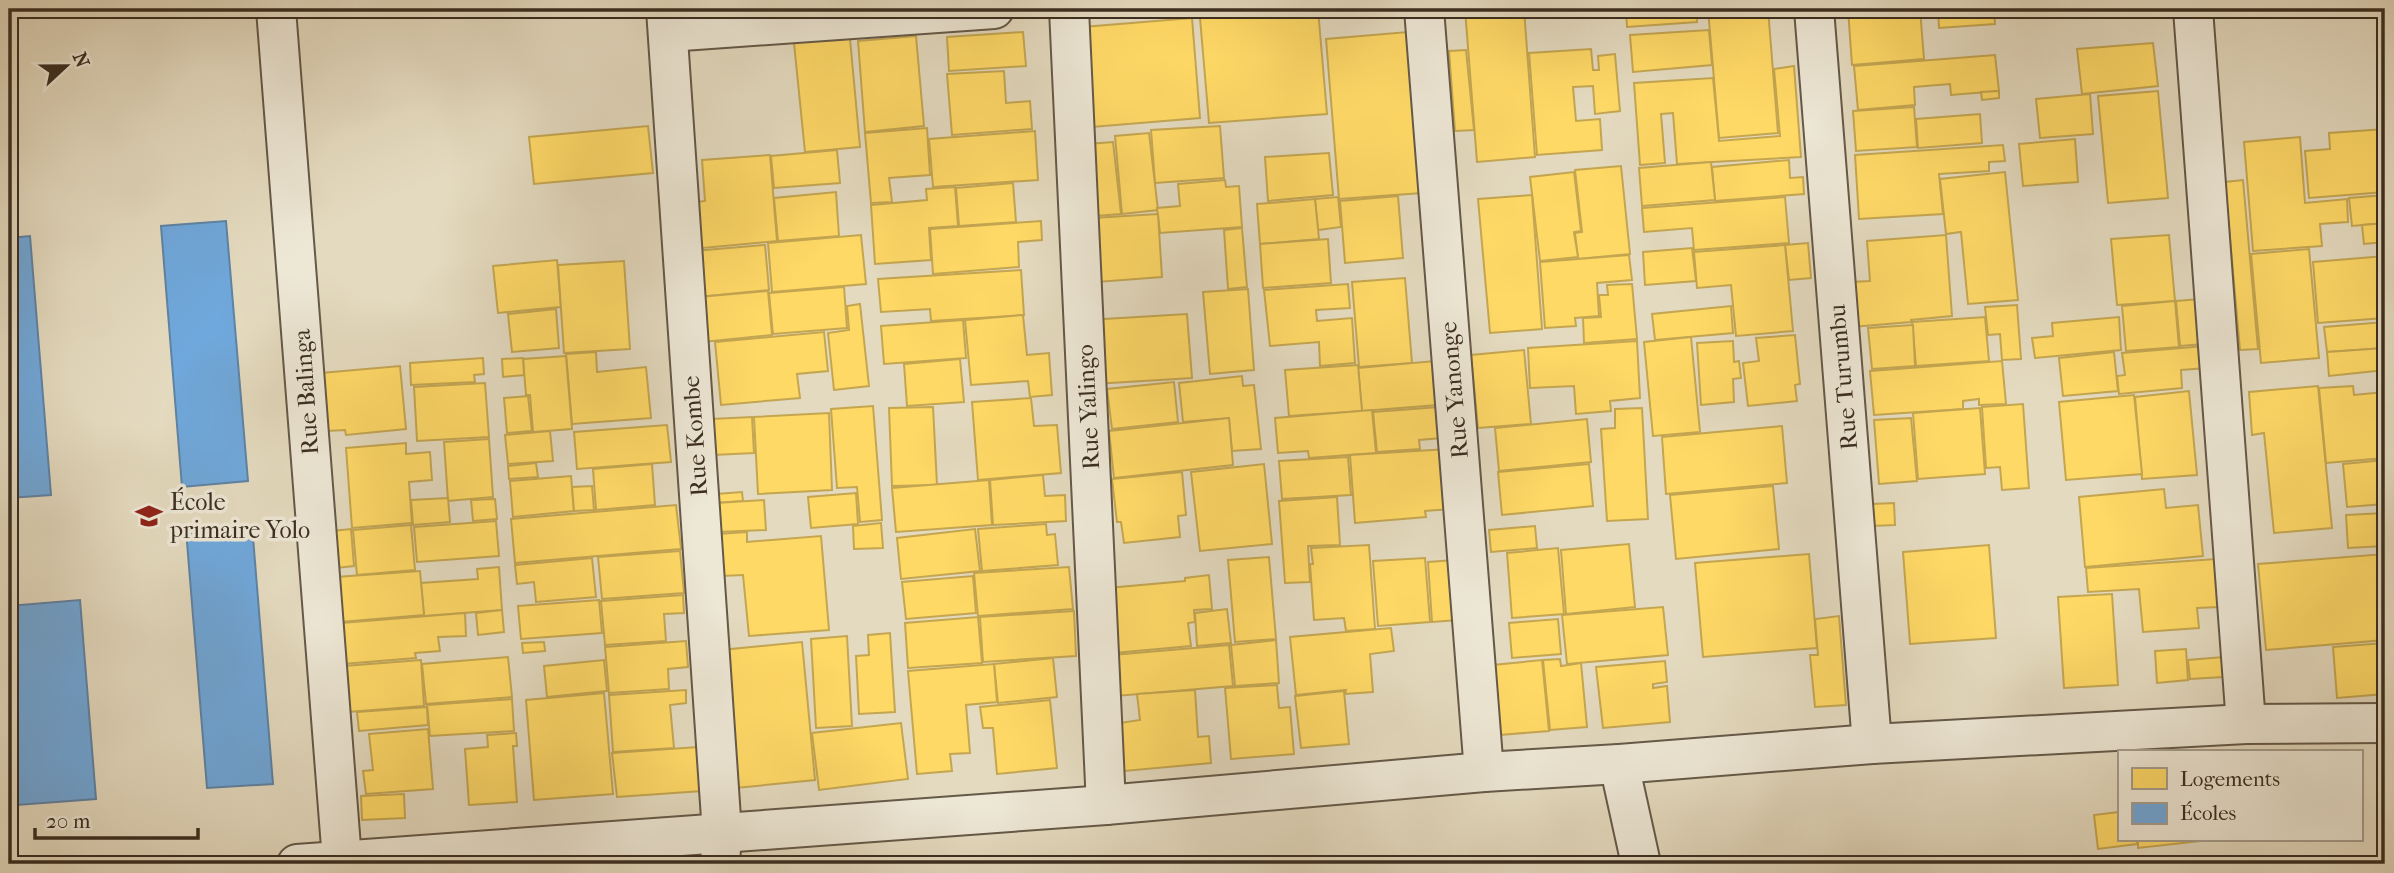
<svg xmlns="http://www.w3.org/2000/svg" width="2394" height="873" font-family="'IM FELL French Canon',serif">
<style>
.homes{fill:#ffd966;stroke:#c4a651;stroke-width:2}
.schools{fill:#6fa8dc;stroke:#5f83a4;stroke-width:2}
.lines{fill:none;stroke-linecap:round;stroke-linejoin:round}
.minor-casing{stroke:#655948;stroke-width:42}
.minor{stroke:#ede7d5;stroke-width:38}
.labels{text-anchor:middle;dominant-baseline:central;stroke-width:7;stroke-linejoin:round;paint-order:stroke}
.street-label{font-size:24px;fill:#3b2e21;stroke:#ede7d5}
.poi-label{font-size:24px;fill:#3b2e21;stroke:#ede7d5;text-anchor:start}
</style>
<rect width="100%" height="100%" fill="#e4dabf"/>
<filter id="stains"><feTurbulence type="fractalNoise" baseFrequency=".00286" numOctaves="4"/><feColorMatrix values="0 0 0 0 .2 0 0 0 0 .09 0 0 0 0 .02 0 0 0 .5 -.17"/></filter>
<radialGradient id="worn" r=".72"><stop offset=".6" stop-color="#630" stop-opacity="0"/><stop offset="1" stop-color="#630" stop-opacity=".3"/></radialGradient>
<g class="homes">
<polygon points="1318,9 1327,114 1209,123 1200,18"/>
<polygon points="1465,9 1524,9 1535,157 1477,162"/>
<polygon points="1626,9 1696,9 1697,22 1627,27"/>
<polygon points="1708,9 1768,9 1778,133 1719,138"/>
<polygon points="1848,9 1920,9 1924,59 1852,65"/>
<polygon points="1938,9 1994,9 1995,24 1939,28"/>
<polygon points="1192,18 1200,118 1092,127 1083,27"/>
<polygon points="849,28 860,147 805,152 793,33"/>
<polygon points="1709,30 1712,65 1633,72 1630,35"/>
<polygon points="1023,32 1026,66 949,71 947,37"/>
<polygon points="1408,32 1422,193 1339,199 1326,39"/>
<polygon points="916,36 924,126 865,132 858,41"/>
<polygon points="2153,43 2158,86 2082,94 2077,49"/>
<polygon points="1591,49 1593,70 1599,70 1598,56 1615,54 1620,111 1595,114 1593,86 1573,87 1576,121 1600,119 1602,150 1537,155 1529,53"/>
<polygon points="1466,50 1474,130 1455,131 1449,51"/>
<polygon points="1995,55 1999,91 1951,95 1950,84 1914,87 1915,105 1858,110 1854,66"/>
<polygon points="1794,66 1801,157 1677,164 1673,113 1661,114 1665,163 1640,165 1634,83 1713,78 1719,141 1780,136 1774,69"/>
<polygon points="1004,71 1006,103 1030,101 1032,129 952,135 947,74"/>
<polygon points="1999,91 1999,98 1982,100 1981,92"/>
<polygon points="2158,91 2168,198 2108,203 2098,96"/>
<polygon points="2090,94 2093,134 2040,138 2036,99"/>
<polygon points="1914,107 1917,147 1856,151 1853,111"/>
<polygon points="1980,114 1982,143 1918,148 1916,119"/>
<polygon points="648,126 653,173 534,184 529,137"/>
<polygon points="1220,126 1224,178 1155,183 1151,130"/>
<polygon points="927,128 930,175 889,178 892,202 871,203 865,133"/>
<polygon points="2385,129 2385,192 2309,198 2305,151 2330,149 2329,133"/>
<polygon points="1035,131 1038,180 933,187 929,139"/>
<polygon points="1149,133 1158,210 1122,214 1115,136"/>
<polygon points="2300,137 2305,203 2347,199 2348,222 2320,224 2322,246 2253,251 2244,142"/>
<polygon points="2075,139 2078,182 2023,186 2019,144"/>
<polygon points="1113,142 1121,214 1095,216 1087,144"/>
<polygon points="2003,145 2005,161 1989,162 1989,171 1939,174 1943,214 1859,219 1855,155"/>
<polygon points="837,150 840,183 774,188 771,156"/>
<polygon points="1329,153 1333,195 1268,201 1265,157"/>
<polygon points="770,155 777,241 692,249 689,203 705,201 702,160"/>
<polygon points="1789,160 1790,178 1803,177 1804,194 1715,201 1712,167"/>
<polygon points="1711,162 1715,200 1642,206 1639,168"/>
<polygon points="1621,166 1630,254 1578,259 1575,233 1582,232 1575,170"/>
<polygon points="1574,172 1581,231 1574,232 1578,257 1540,261 1530,177"/>
<polygon points="2005,172 2018,300 1968,304 1961,232 1946,234 1940,179"/>
<polygon points="1225,180 1226,187 1239,186 1242,227 1160,233 1157,208 1180,206 1178,184"/>
<polygon points="2243,180 2258,349 2240,350 2225,182"/>
<polygon points="1013,183 1016,222 959,226 956,188"/>
<polygon points="955,187 958,226 929,228 931,260 875,264 871,205 927,200 926,189"/>
<polygon points="836,192 839,236 778,241 774,198"/>
<polygon points="1532,195 1542,329 1490,333 1478,199"/>
<polygon points="2385,195 2385,223 2352,226 2349,198"/>
<polygon points="1398,196 1403,258 1345,263 1340,201"/>
<polygon points="1338,197 1341,227 1318,230 1315,199"/>
<polygon points="1785,197 1789,243 1694,250 1692,228 1644,232 1642,208"/>
<polygon points="1315,199 1319,239 1260,244 1257,204"/>
<polygon points="1158,214 1162,277 1097,282 1093,218"/>
<polygon points="1041,221 1042,240 1018,242 1019,267 933,274 930,229"/>
<polygon points="2385,223 2385,242 2364,244 2362,225"/>
<polygon points="1242,228 1247,287 1228,289 1224,230"/>
<polygon points="861,235 866,284 772,292 768,243"/>
<polygon points="1946,235 1952,316 1911,320 1911,322 1852,327 1850,282 1870,281 1867,241"/>
<polygon points="2169,235 2175,301 2117,305 2111,239"/>
<polygon points="1328,239 1331,283 1263,288 1260,244"/>
<polygon points="1808,243 1811,278 1789,280 1785,245"/>
<polygon points="765,245 769,290 698,297 694,251"/>
<polygon points="1785,245 1793,331 1736,336 1731,285 1697,288 1694,252"/>
<polygon points="1692,248 1696,281 1645,285 1643,252"/>
<polygon points="2309,249 2319,358 2261,363 2251,254"/>
<polygon points="1629,255 1632,280 1597,283 1599,316 1575,318 1576,326 1545,328 1540,262"/>
<polygon points="2385,256 2385,318 2318,323 2313,262"/>
<polygon points="557,260 561,307 498,313 493,266"/>
<polygon points="624,261 630,349 564,353 558,265"/>
<polygon points="1021,270 1024,315 931,321 930,309 881,312 878,279"/>
<polygon points="1405,278 1412,363 1359,367 1352,282"/>
<polygon points="1348,284 1350,308 1316,310 1317,321 1352,318 1355,363 1320,366 1319,342 1270,346 1264,290"/>
<polygon points="1632,284 1637,339 1584,343 1583,318 1601,317 1599,295 1608,295 1607,285"/>
<polygon points="844,287 847,328 773,334 769,293"/>
<polygon points="1248,289 1254,370 1210,374 1203,292"/>
<polygon points="768,291 772,335 703,342 698,297"/>
<polygon points="2200,299 2204,344 2180,346 2176,301"/>
<polygon points="2175,301 2179,347 2126,351 2122,306"/>
<polygon points="860,304 869,386 834,390 828,333 849,330 847,306"/>
<polygon points="2017,305 2021,359 2002,360 2000,334 1988,335 1985,307"/>
<polygon points="1731,306 1733,333 1655,340 1652,314"/>
<polygon points="556,309 559,348 512,352 508,314"/>
<polygon points="1187,314 1192,378 1094,384 1088,320"/>
<polygon points="1023,315 1027,355 1049,353 1052,395 1030,397 1028,381 971,385 965,320"/>
<polygon points="1985,317 1989,361 1916,366 1912,322"/>
<polygon points="2119,317 2121,350 2035,358 2032,338 2053,336 2052,323"/>
<polygon points="963,320 966,358 884,364 881,326"/>
<polygon points="2385,322 2385,348 2327,352 2324,327"/>
<polygon points="1913,325 1915,366 1872,369 1868,328"/>
<polygon points="824,332 828,371 797,374 800,398 721,405 715,342"/>
<polygon points="1795,335 1800,384 1795,385 1797,401 1748,406 1743,363 1759,361 1756,338"/>
<polygon points="1691,337 1700,432 1653,436 1644,342"/>
<polygon points="1637,341 1640,398 1610,401 1611,411 1576,414 1574,386 1530,388 1528,348"/>
<polygon points="1733,341 1734,362 1739,361 1741,378 1733,379 1734,402 1701,405 1697,343"/>
<polygon points="2205,346 2207,368 2181,370 2182,388 2119,394 2117,376 2125,375 2122,353"/>
<polygon points="2385,348 2385,370 2329,376 2327,352"/>
<polygon points="1524,350 1531,424 1478,428 1471,355"/>
<polygon points="596,352 597,372 646,367 651,418 572,424 566,354"/>
<polygon points="2114,352 2118,391 2063,396 2059,358"/>
<polygon points="566,356 572,429 533,432 530,395 526,395 523,359"/>
<polygon points="483,358 484,374 474,375 475,382 411,385 410,363"/>
<polygon points="523,358 524,375 503,377 502,359"/>
<polygon points="960,359 964,402 907,406 904,364"/>
<polygon points="1435,361 1438,405 1362,411 1358,368"/>
<polygon points="2002,361 2006,404 1979,405 1979,399 1963,401 1963,409 1874,415 1870,371"/>
<polygon points="1358,365 1362,411 1289,416 1285,370"/>
<polygon points="400,366 406,429 346,435 345,430 326,431 321,373"/>
<polygon points="1242,376 1243,386 1254,385 1261,449 1232,451 1229,418 1183,422 1179,383"/>
<polygon points="1174,382 1178,422 1112,429 1107,389"/>
<polygon points="485,383 489,437 417,441 414,387"/>
<polygon points="2318,386 2332,528 2274,533 2264,433 2252,435 2249,392"/>
<polygon points="2353,386 2354,395 2384,392 2385,458 2326,463 2319,388"/>
<polygon points="2189,391 2197,475 2142,479 2135,397"/>
<polygon points="2134,395 2142,474 2066,480 2059,402"/>
<polygon points="528,396 532,431 507,433 504,398"/>
<polygon points="1031,398 1034,426 1057,425 1061,473 978,480 972,402"/>
<polygon points="2023,404 2029,488 2002,490 2000,467 1986,468 1982,407"/>
<polygon points="873,406 882,520 860,522 857,487 837,488 831,409"/>
<polygon points="933,407 937,485 892,486 889,408"/>
<polygon points="1439,407 1442,438 1419,440 1420,449 1377,452 1373,412"/>
<polygon points="1642,408 1648,519 1607,521 1601,429 1615,428 1615,409"/>
<polygon points="1980,408 1985,474 1918,479 1913,413"/>
<polygon points="1372,410 1376,453 1309,458 1308,451 1278,453 1275,418"/>
<polygon points="829,413 832,490 758,494 754,417"/>
<polygon points="752,417 754,453 713,455 711,419"/>
<polygon points="1229,418 1233,465 1114,478 1109,431"/>
<polygon points="1911,418 1917,481 1879,484 1874,420"/>
<polygon points="1587,419 1591,462 1499,471 1495,428"/>
<polygon points="667,425 671,462 577,469 574,432"/>
<polygon points="1782,426 1787,483 1666,494 1662,437"/>
<polygon points="550,431 553,461 508,464 505,435"/>
<polygon points="489,439 493,497 448,501 444,442"/>
<polygon points="406,443 406,454 430,452 432,480 409,482 412,523 352,528 346,448"/>
<polygon points="1448,449 1450,509 1425,511 1426,517 1355,523 1350,455"/>
<polygon points="1348,457 1351,495 1282,499 1279,461"/>
<polygon points="2385,460 2385,504 2347,507 2343,464"/>
<polygon points="536,463 538,477 509,479 508,466"/>
<polygon points="652,464 655,505 596,510 593,469"/>
<polygon points="1264,464 1272,544 1200,551 1191,472"/>
<polygon points="1589,464 1593,506 1502,515 1498,472"/>
<polygon points="1182,472 1186,515 1178,516 1180,537 1124,543 1121,522 1117,522 1112,479"/>
<polygon points="1043,475 1045,496 1065,495 1066,521 993,525 990,480"/>
<polygon points="571,476 574,511 513,517 510,481"/>
<polygon points="989,480 992,525 896,532 892,488"/>
<polygon points="592,486 594,510 574,511 572,487"/>
<polygon points="1773,486 1779,549 1676,559 1670,495"/>
<polygon points="2164,489 2166,508 2198,505 2203,556 2085,567 2079,497"/>
<polygon points="742,492 743,501 716,503 716,494"/>
<polygon points="856,493 858,524 811,528 808,497"/>
<polygon points="1337,497 1340,545 1308,546 1310,582 1285,583 1279,501"/>
<polygon points="448,498 450,522 413,525 411,500"/>
<polygon points="495,499 497,519 473,521 471,500"/>
<polygon points="764,500 766,530 718,532 716,503"/>
<polygon points="1894,503 1895,525 1872,526 1871,504"/>
<polygon points="676,505 681,549 515,563 511,519"/>
<polygon points="2385,513 2385,546 2348,548 2346,515"/>
<polygon points="496,521 499,556 417,562 414,527"/>
<polygon points="881,523 883,548 854,549 853,526"/>
<polygon points="1046,524 1047,535 1055,534 1058,565 982,571 978,529"/>
<polygon points="411,525 415,570 357,575 353,530"/>
<polygon points="1535,526 1537,548 1491,552 1489,530"/>
<polygon points="351,529 354,566 336,568 332,531"/>
<polygon points="975,529 980,571 901,579 897,538"/>
<polygon points="747,532 747,542 821,536 829,630 749,636 743,575 721,576 718,534"/>
<polygon points="1629,544 1635,607 1566,614 1561,550"/>
<polygon points="1369,545 1375,629 1346,631 1344,618 1314,620 1310,564 1313,564 1311,548"/>
<polygon points="1989,545 1996,638 1910,644 1903,552"/>
<polygon points="1558,548 1564,614 1512,618 1507,553"/>
<polygon points="680,551 684,593 602,599 598,557"/>
<polygon points="1809,554 1817,648 1703,657 1695,563"/>
<polygon points="2385,554 2385,640 2266,650 2258,564"/>
<polygon points="1269,557 1276,639 1235,642 1228,560"/>
<polygon points="592,558 596,597 536,602 534,582 517,584 515,565"/>
<polygon points="1425,558 1430,622 1378,626 1373,561"/>
<polygon points="2216,559 2219,607 2197,608 2199,628 2143,632 2139,589 2088,592 2086,568"/>
<polygon points="1454,560 1458,620 1432,622 1428,562"/>
<polygon points="499,567 502,610 424,616 421,583 478,579 477,569"/>
<polygon points="1069,567 1073,609 978,616 974,573"/>
<polygon points="420,571 424,615 340,622 336,577"/>
<polygon points="1209,575 1212,609 1194,610 1195,622 1188,623 1191,646 1114,653 1108,588 1185,581 1185,578"/>
<polygon points="973,576 976,613 906,619 902,582"/>
<polygon points="2112,594 2118,685 2064,688 2058,597"/>
<polygon points="683,595 684,613 664,614 666,641 605,645 601,601"/>
<polygon points="599,600 602,633 521,639 518,606"/>
<polygon points="1663,607 1668,655 1567,664 1562,615"/>
<polygon points="1227,609 1231,643 1197,646 1195,613"/>
<polygon points="502,610 504,632 478,635 476,613"/>
<polygon points="1074,611 1076,656 983,662 980,617"/>
<polygon points="465,613 466,636 438,637 440,651 415,653 416,658 343,664 341,623"/>
<polygon points="1839,616 1846,705 1815,707 1810,655 1818,655 1815,619"/>
<polygon points="978,617 982,663 908,668 905,623"/>
<polygon points="1558,619 1561,654 1512,658 1509,623"/>
<polygon points="1391,628 1394,651 1370,654 1373,692 1345,694 1346,690 1296,695 1290,637"/>
<polygon points="890,633 895,712 859,714 856,656 869,655 868,635"/>
<polygon points="847,636 852,726 816,728 811,639"/>
<polygon points="1276,640 1279,683 1235,686 1231,645"/>
<polygon points="686,641 688,667 668,669 669,689 609,693 605,647"/>
<polygon points="544,642 545,651 523,653 522,643"/>
<polygon points="802,642 815,780 736,788 721,650"/>
<polygon points="2385,643 2385,694 2337,698 2333,647"/>
<polygon points="1229,645 1233,686 1116,696 1112,655"/>
<polygon points="2186,649 2188,680 2157,683 2155,651"/>
<polygon points="508,657 512,697 426,704 422,664"/>
<polygon points="2223,657 2224,677 2190,679 2188,660"/>
<polygon points="1053,658 1057,697 998,703 994,664"/>
<polygon points="1560,659 1561,666 1581,663 1587,727 1550,730 1543,660"/>
<polygon points="421,660 424,706 348,712 344,666"/>
<polygon points="604,660 607,691 547,697 544,666"/>
<polygon points="1542,660 1549,731 1500,735 1493,665"/>
<polygon points="1665,661 1667,682 1653,684 1653,688 1667,686 1670,722 1603,728 1596,667"/>
<polygon points="994,664 997,702 966,705 970,753 950,754 952,771 917,774 908,671"/>
<polygon points="1277,685 1279,708 1290,707 1294,754 1231,759 1225,688"/>
<polygon points="686,690 686,703 670,705 674,748 613,752 609,695"/>
<polygon points="1195,690 1198,737 1209,736 1211,763 1124,771 1120,723 1140,720 1137,694"/>
<polygon points="1344,691 1349,744 1301,748 1295,696"/>
<polygon points="604,693 613,794 534,800 526,700"/>
<polygon points="512,699 514,731 430,736 427,705"/>
<polygon points="1050,700 1057,768 997,774 993,728 983,728 980,707"/>
<polygon points="427,707 428,725 359,731 357,712"/>
<polygon points="901,723 908,779 819,790 812,733"/>
<polygon points="428,729 433,789 366,794 363,771 373,770 369,734"/>
<polygon points="516,733 517,746 513,746 517,802 469,805 465,749 488,747 487,735"/>
<polygon points="698,747 702,791 617,797 612,753"/>
<polygon points="404,794 405,818 362,820 361,796"/>
<polygon points="2119,812 2119,840 2137,840 2137,844 2098,849 2094,815"/>
<polygon points="2138,840 2210,840 2138,848"/>
</g>
<g class="schools">
<polygon points="226,221 248,481 182,487 161,226"/>
<polygon points="30,236 51,495 9,498 9,238"/>
<polygon points="252,525 273,784 207,788 186,530"/>
<polygon points="80,600 96,799 17,805 9,697 9,606"/>
</g>
<g class="lines">
<defs>
<g id="minor">
<polyline points="276,9 342,860"/>
<polyline points="666,9 722,833 720,864"/>
<polyline points="1069,9 1106,805"/>
<polyline points="1424,9 1484,772"/>
<polyline points="1814,9 1872,744"/>
<polyline points="2193,9 2246,724"/>
<polyline points="668,32 994,9"/>
<polyline points="1619,764 1641,864"/>
<polyline points="297,864 1106,805 1484,772 1619,764 1872,744 2246,724 2385,723"/>
</g>
</defs>
<use href="#minor" class="minor-casing"/>
<use href="#minor" class="minor"/>
</g>
<defs>
<symbol id="school-bare" viewBox="-9 -9 18 18"><path d="M0-5L7-2L0 1L-7-2ZM-4 1L0 2.5L4 1V4Q0 6-4 4Z" fill="#8f2418" stroke="#ede7d5" stroke-width="2.5" paint-order="stroke"/></symbol>
</defs>
<g fill-rule="evenodd">
<use href="#school-bare" x="130" y="497" width="38" height="38"/>
</g>
<g class="labels">
<g class="street-label">
<text transform="translate(1843 377) rotate(-95)">Rue Turumbu</text>
<text transform="translate(1454 390) rotate(-95)">Rue Yanonge</text>
<text transform="translate(306 392) rotate(-94)">Rue Balinga</text>
<text transform="translate(1088 407) rotate(-93)">Rue Yalingo</text>
<text transform="translate(695 436) rotate(-94)">Rue Kombe</text>
</g>
<g class="poi-label">
<text x="170" y="502">École<tspan x="170" dy="28">primaire Yolo</tspan></text>
</g>
</g>
<rect width="2394" height="873" fill="none" stroke="#e4dabf" stroke-width="35"/>
<rect x="10" y="10" width="2373" height="852" fill="none" stroke="#3b2e21" stroke-width="3.5"/>
<rect x="18" y="18" width="2359" height="838" fill="none" stroke="#3b2e21" stroke-width="2"/>
<rect x="2118" y="750" width="245" height="91" fill="#ede7d5" stroke="#a69d8d" stroke-width="2"/>
<rect x="2132" y="768" width="35" height="21" fill="#ffd966" stroke="#a69d8d" stroke-width="2"/>
<text x="2180" y="786" font-size="21" fill="#3b2e21">Logements</text>
<rect x="2132" y="803" width="35" height="21" fill="#6fa8dc" stroke="#a69d8d" stroke-width="2"/>
<text x="2180" y="820" font-size="21" fill="#3b2e21">Écoles</text>
<g transform="translate(66 66) rotate(68)" stroke="#ede7d5" stroke-width="5" paint-order="stroke">
<path d="M0-5L12 26L0 18L-12 26Z" fill="#3b2e21"/>
<text y="-10" font-size="19" font-weight="bold" text-anchor="middle" fill="#3b2e21">N</text>
</g>
<path d="M35 828v10h163v-10" fill="none" stroke="#3b2e21" stroke-width="3.5"/>
<text x="46" y="828" font-size="21" fill="#3b2e21" stroke="#ede7d5" stroke-width="5" paint-order="stroke">20 m</text>
<rect width="100%" height="100%" filter="url(#stains)"/>
<rect width="100%" height="100%" fill="url(#worn)"/>
</svg>
